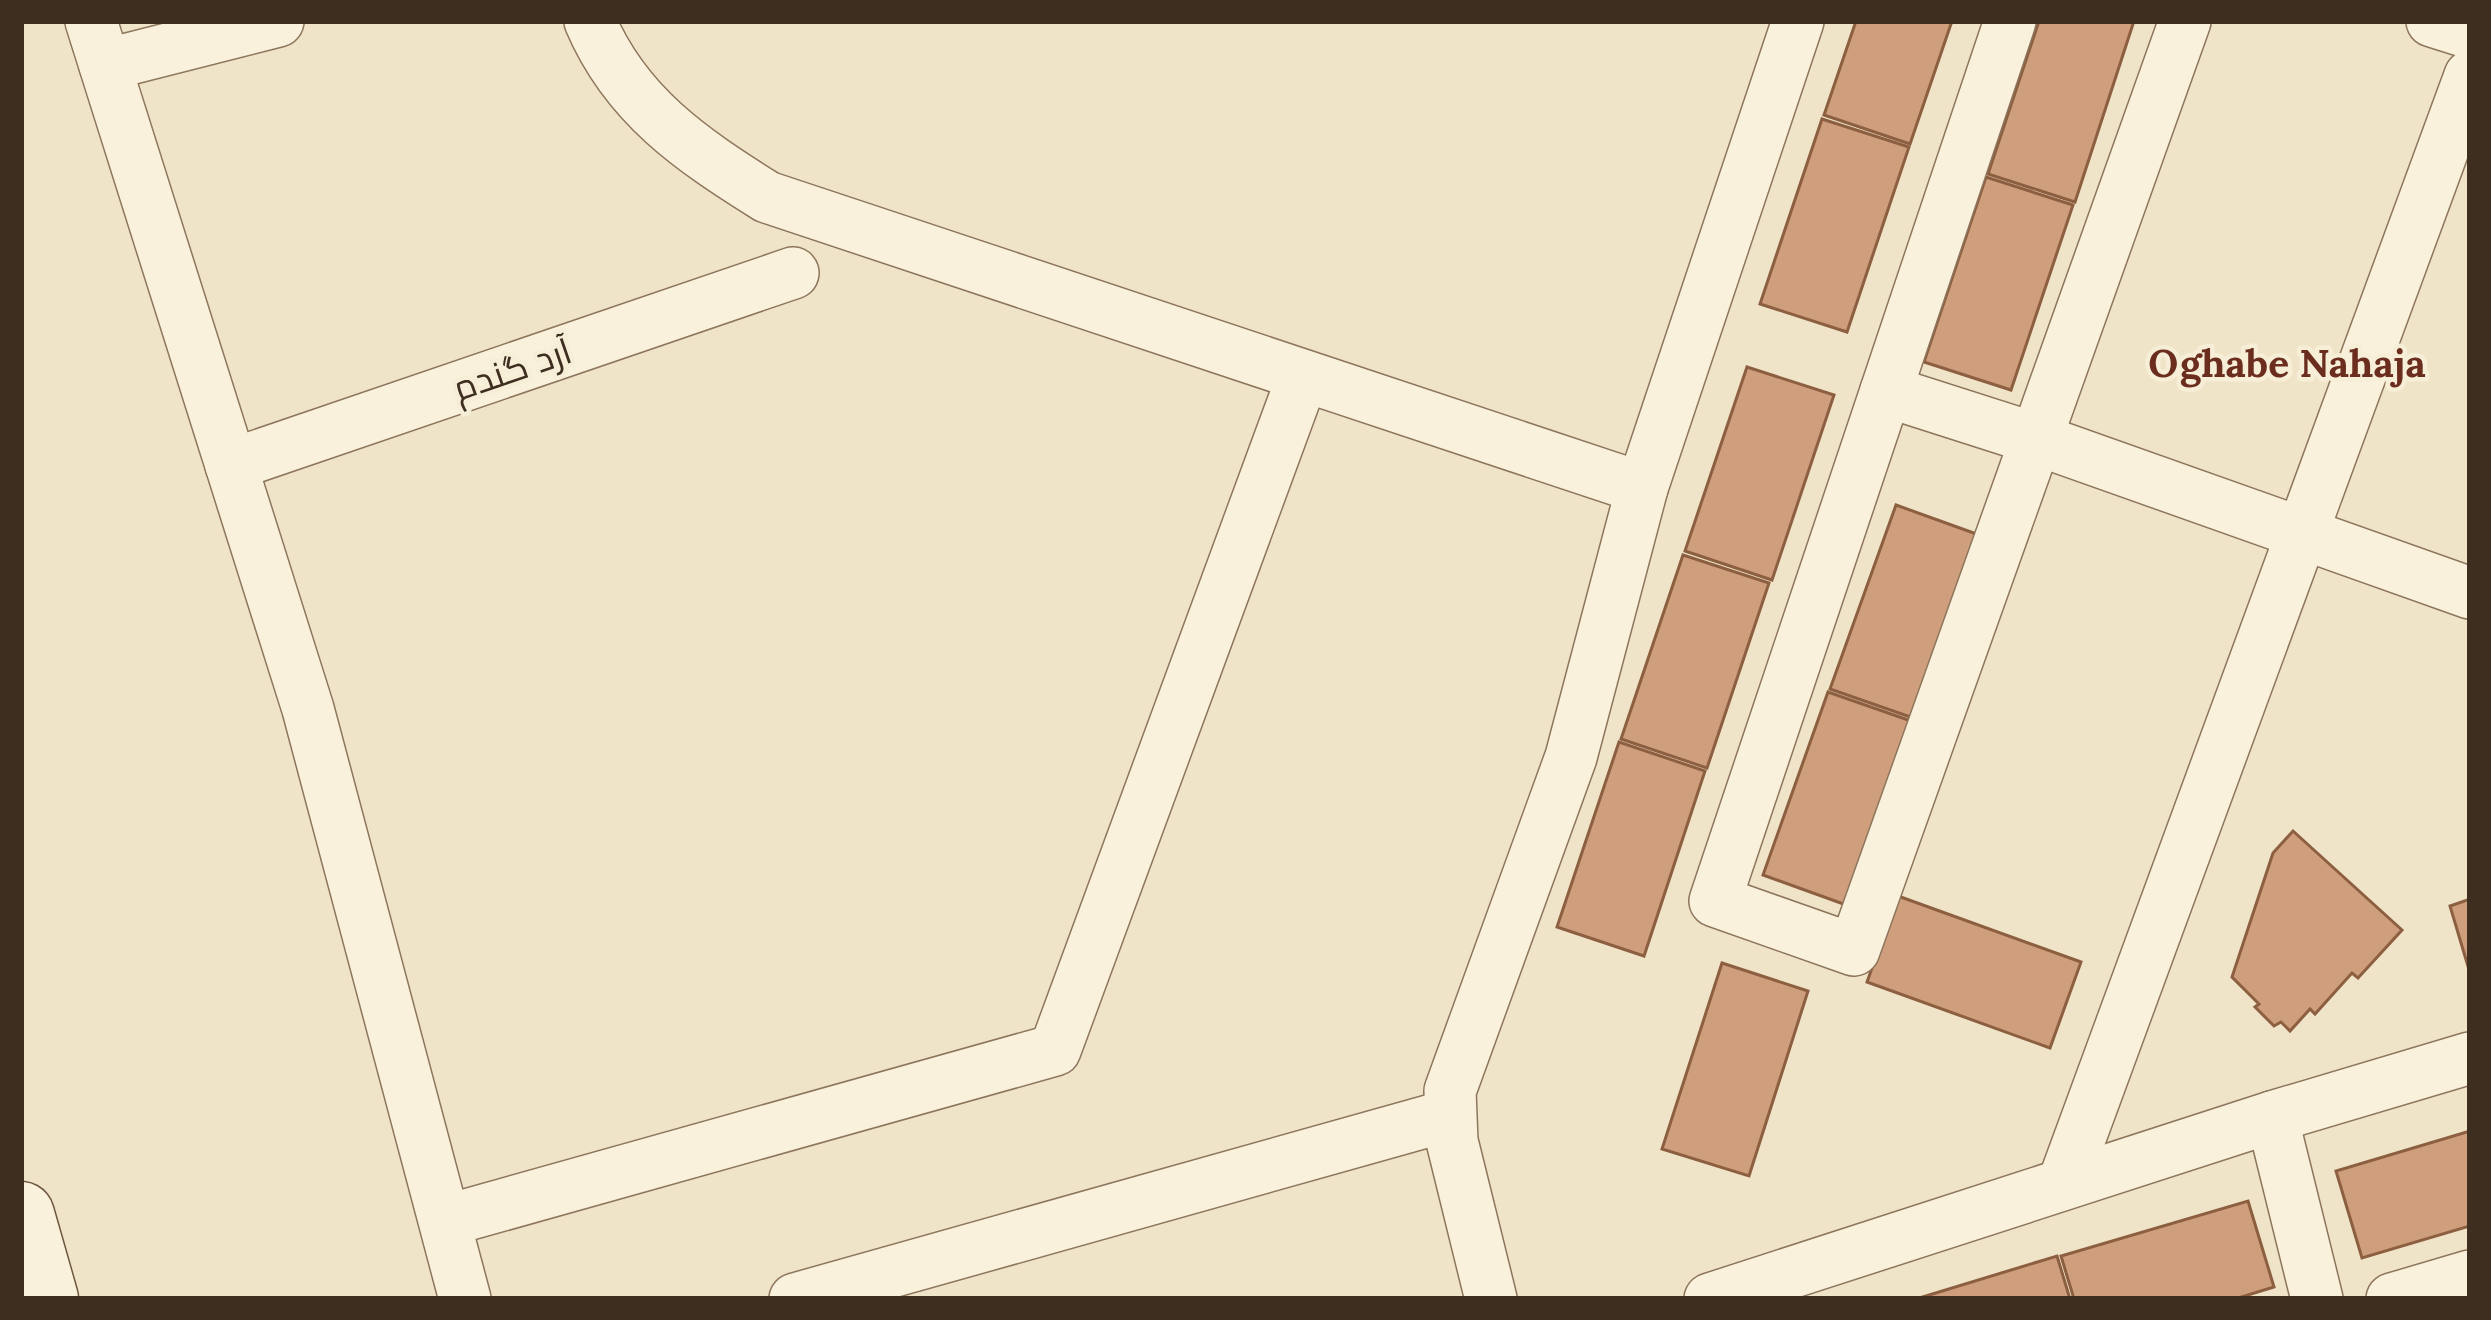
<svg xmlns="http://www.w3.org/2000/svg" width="2491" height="1320" font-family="Lora,Cairo,serif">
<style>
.building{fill:#cf9f7d;stroke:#8d5f41;stroke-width:3}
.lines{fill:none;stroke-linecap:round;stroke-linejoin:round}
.street-casing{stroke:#8d765c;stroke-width:54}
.secondary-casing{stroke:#6f573f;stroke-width:69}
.street{stroke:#faf1dc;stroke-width:51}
.secondary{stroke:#faf1dc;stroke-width:66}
.labels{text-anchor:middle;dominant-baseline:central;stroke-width:9;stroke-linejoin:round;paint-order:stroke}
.street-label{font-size:36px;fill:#3d2e20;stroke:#f7eed8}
.neighbourhood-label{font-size:39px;font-weight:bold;fill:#6b2e1e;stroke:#f7eed8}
</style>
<rect width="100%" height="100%" fill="#f0e4c8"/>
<g class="building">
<polygon points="1856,21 1952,21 1910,144 1824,115"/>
<polygon points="2039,21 2134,21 2075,202 1988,174"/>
<polygon points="1822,119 1909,147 1847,332 1760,304"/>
<polygon points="1986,177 2073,205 2011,390 1924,362"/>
<polygon points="1747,367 1834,395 1772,580 1685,551"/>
<polygon points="1896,505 1982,536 1916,719 1830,689"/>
<polygon points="1683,555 1769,583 1707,768 1621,739"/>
<polygon points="1828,692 1914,722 1849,906 1763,875"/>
<polygon points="1619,742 1705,771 1644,956 1557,927"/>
<polygon points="2293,831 2402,930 2358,978 2352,973 2315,1014 2310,1009 2290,1031 2281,1022 2274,1026 2255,1007 2259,1004 2232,977 2273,853"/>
<polygon points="1898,896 2081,962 2050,1048 1867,982"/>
<polygon points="2470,899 2470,973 2450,906"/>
<polygon points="1722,963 1808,991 1749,1176 1662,1149"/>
<polygon points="2470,1131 2470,1226 2362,1258 2336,1171"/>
<polygon points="2248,1201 2274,1287 2235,1299 2074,1299 2061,1256"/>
<polygon points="2057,1256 2070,1299 1916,1299"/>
</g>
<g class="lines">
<defs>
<g id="street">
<polyline points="91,21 308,709 465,1299"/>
<path d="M590 21C626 106 692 150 767 197L1642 488 1571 757 1450 1091 1452 1141 1491 1299"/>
<polyline points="2010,21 1715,901 1854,950 2185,21"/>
<polyline points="2432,21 2470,33"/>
<polyline points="105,65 278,21"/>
<polyline points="1886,391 2036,439 2470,593"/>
<polyline points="231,465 793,273"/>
<polyline points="1642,488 1798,21"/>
<polyline points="2272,1117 2317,1299"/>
<polyline points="2063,1184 2470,76"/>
<polyline points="445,1221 1055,1050 1303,376"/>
<polyline points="795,1299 1450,1115"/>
<polyline points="1710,1299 2272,1117 2470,1058"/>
<polyline points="2392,1299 2470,1276"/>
</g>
<polyline id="secondary" points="21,1215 45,1299"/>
</defs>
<use href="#street" class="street-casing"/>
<use href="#secondary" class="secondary-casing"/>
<use href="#street" class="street"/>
<use href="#secondary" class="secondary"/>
</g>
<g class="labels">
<g class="street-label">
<text transform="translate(512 369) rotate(-19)">آرد گندم</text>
</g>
<g class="neighbourhood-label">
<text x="2287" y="363">Oghabe Nahaja</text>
</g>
</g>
<rect width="2491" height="1320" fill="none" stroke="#3d2e20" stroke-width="48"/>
</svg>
